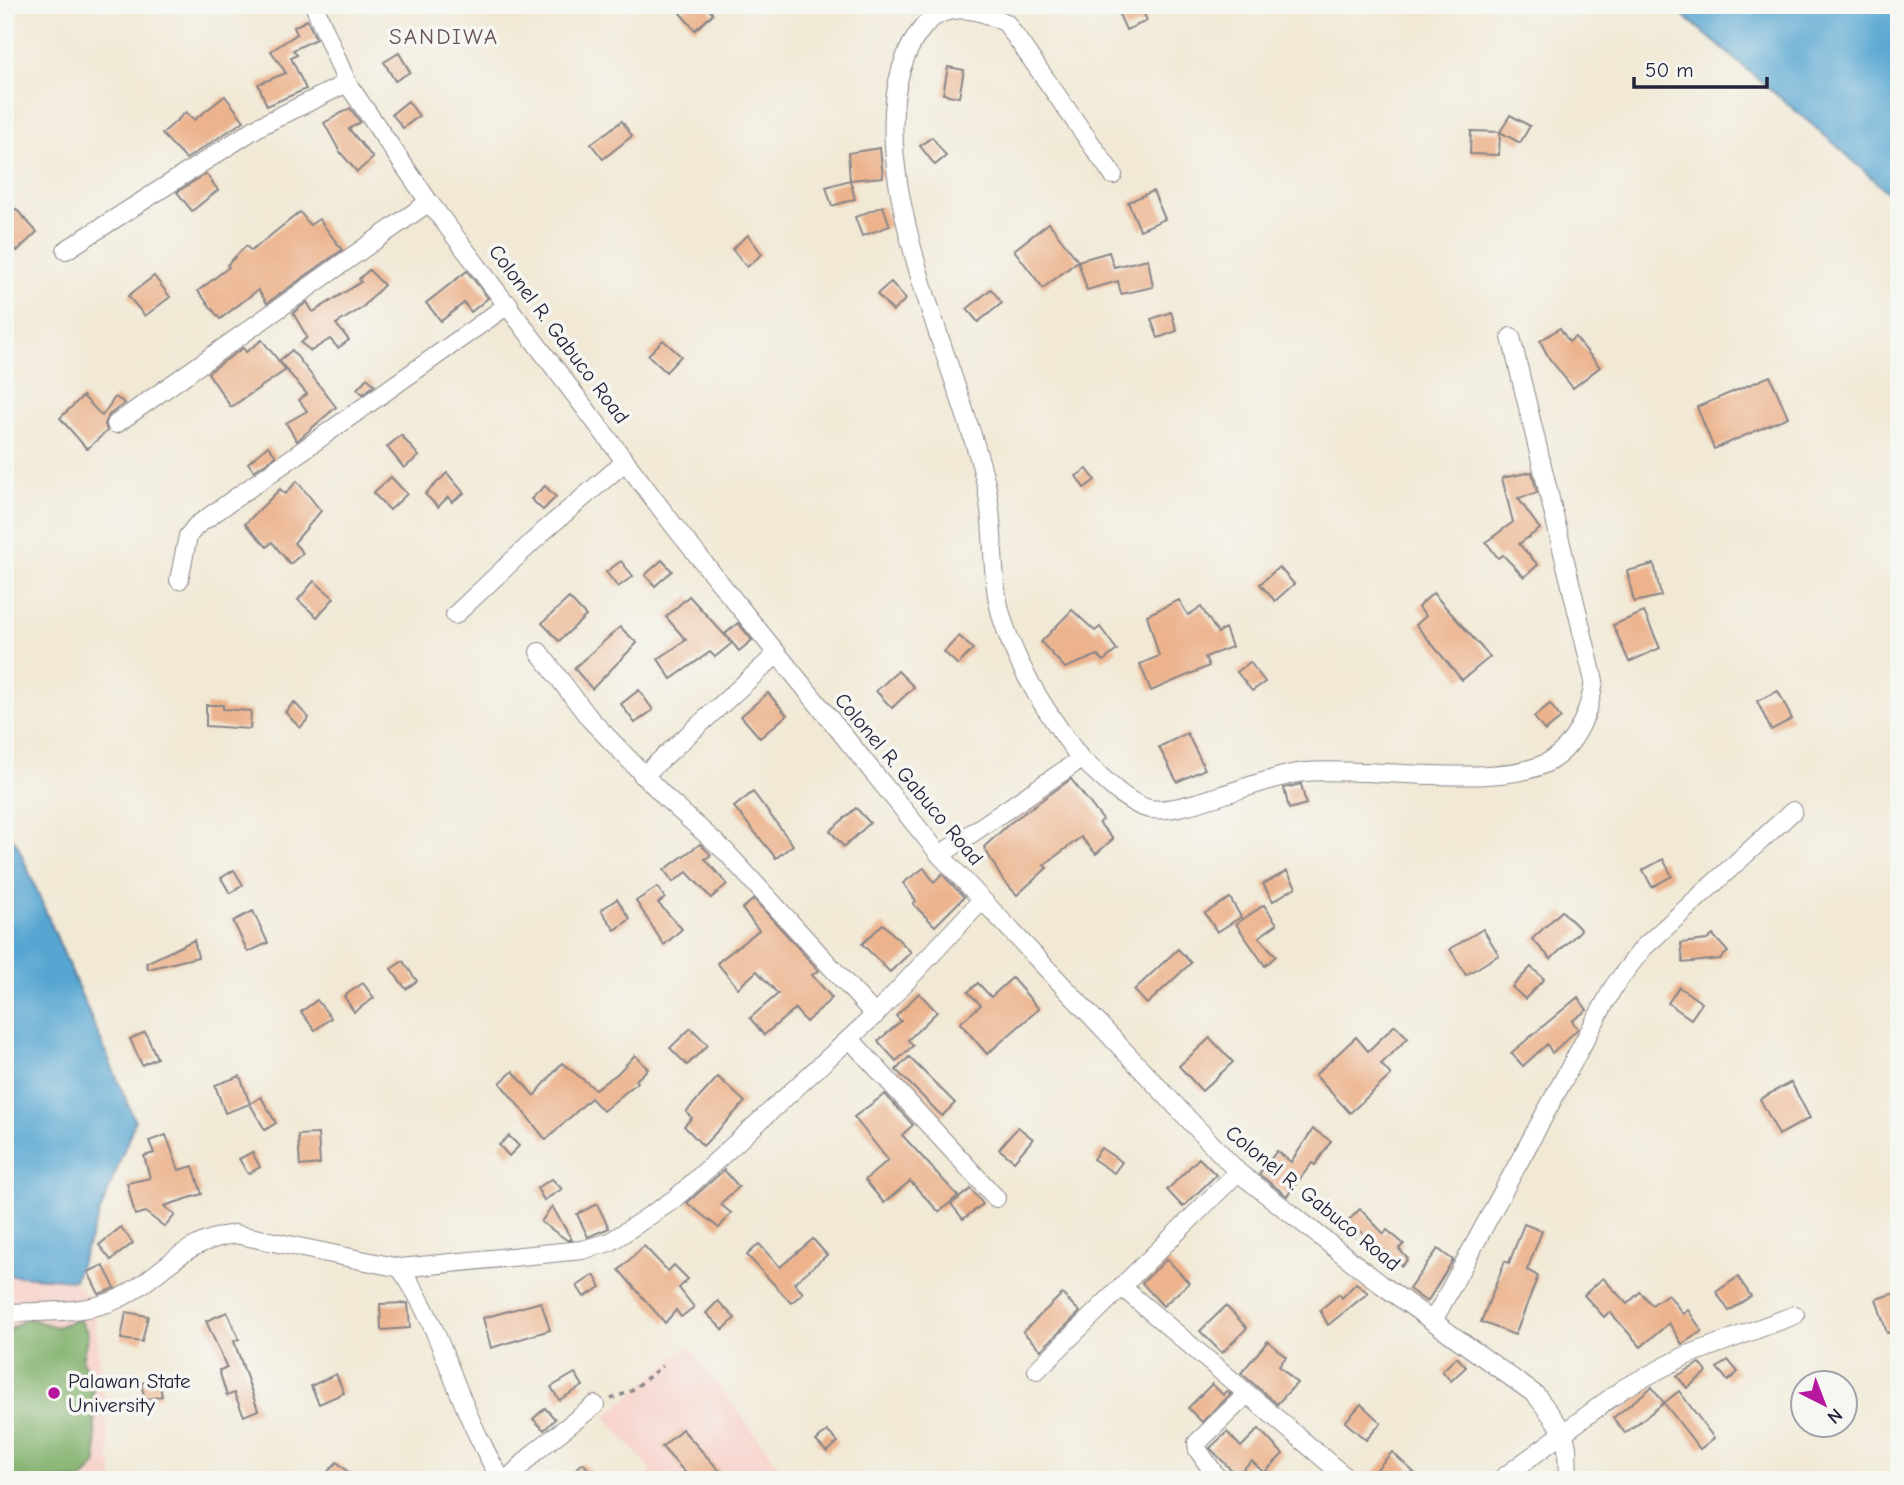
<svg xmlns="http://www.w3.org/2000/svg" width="1904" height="1485" font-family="'Comic Neue',sans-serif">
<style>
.built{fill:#f7d1c9}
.forest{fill:#80b06a;stroke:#516952;stroke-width:2}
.water{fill:#57a6d1;stroke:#3c6486;stroke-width:2}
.building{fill:#ecb38d}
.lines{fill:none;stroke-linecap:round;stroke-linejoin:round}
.minor-casing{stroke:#8a8688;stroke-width:20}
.path{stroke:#8a8688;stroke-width:3.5;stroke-dasharray:5 5;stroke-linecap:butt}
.minor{stroke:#fff;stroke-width:18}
.poi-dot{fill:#b5179e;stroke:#f6f6f2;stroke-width:2.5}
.labels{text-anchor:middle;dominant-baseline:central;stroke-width:7;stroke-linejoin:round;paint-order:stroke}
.street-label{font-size:21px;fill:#22223b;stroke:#f6f6f2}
.poi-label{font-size:21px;fill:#22223b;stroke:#f6f6f2;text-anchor:start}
.neighbourhood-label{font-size:23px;letter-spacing:2px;fill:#695558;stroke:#f6f6f2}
</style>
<rect width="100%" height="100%" fill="#f6f6f2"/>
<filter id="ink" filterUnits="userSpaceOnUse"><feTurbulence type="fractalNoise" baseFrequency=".0143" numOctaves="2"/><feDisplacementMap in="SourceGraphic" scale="14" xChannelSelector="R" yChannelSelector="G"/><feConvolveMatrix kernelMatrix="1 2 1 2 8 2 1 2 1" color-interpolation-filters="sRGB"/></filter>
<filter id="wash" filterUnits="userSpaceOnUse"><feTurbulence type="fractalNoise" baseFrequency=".00686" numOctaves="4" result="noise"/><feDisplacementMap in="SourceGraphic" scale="28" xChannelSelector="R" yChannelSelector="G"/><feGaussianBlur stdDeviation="1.57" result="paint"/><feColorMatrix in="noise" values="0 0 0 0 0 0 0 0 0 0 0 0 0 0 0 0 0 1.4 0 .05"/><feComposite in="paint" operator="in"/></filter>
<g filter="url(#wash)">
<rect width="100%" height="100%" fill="#f1e9d5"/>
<g class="built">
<polygon points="5,1275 74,1280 93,1306 113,1480 5,1480"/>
<polygon points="689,1345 789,1480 643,1480 652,1471 606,1417"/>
</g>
<polygon class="forest" points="27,1318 56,1327 79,1319 88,1333 82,1360 92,1381 97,1464 82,1480 5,1480 5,1333"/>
<g class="water">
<polygon points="1671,5 1899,5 1899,203 1836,145"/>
<polygon points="5,830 17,844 135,1121 74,1280 5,1275"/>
</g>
<g id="blocks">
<g class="building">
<polygon points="689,5 705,5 713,14 695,30 680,13"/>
<polygon points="1115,5 1140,5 1147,21 1126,30"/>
<polygon points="307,20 316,39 293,50 297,55 291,58 306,89 267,106 258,84 286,73 271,51 297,34 294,27"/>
<polygon points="399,53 410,72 395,81 384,62"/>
<polygon points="948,67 964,70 959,97 943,94"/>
<polygon points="225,96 244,121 186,159 162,134 186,112 194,120"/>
<polygon points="408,101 419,116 403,128 392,114"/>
<polygon points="350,108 360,122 349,129 373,158 357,172 340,152 324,123"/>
<polygon points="1510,115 1530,126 1520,143 1500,132"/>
<polygon points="622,121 632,136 603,159 591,144"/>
<polygon points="1471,131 1500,132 1499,155 1470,154"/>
<polygon points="932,137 946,156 935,165 920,146"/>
<polygon points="880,148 883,177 850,180 848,153"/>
<polygon points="206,174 218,190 192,211 177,192"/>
<polygon points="850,180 855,199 832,206 826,187"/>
<polygon points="1153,191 1165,219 1140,230 1128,202"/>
<polygon points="883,206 890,226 862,236 855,217"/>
<polygon points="16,209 37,232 17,251 5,238 5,219"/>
<polygon points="300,212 310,225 319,219 342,250 267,303 258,290 220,319 198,291 229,267 227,265 246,246 251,251"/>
<polygon points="1049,223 1078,261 1043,288 1014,250"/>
<polygon points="748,235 762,254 747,267 732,249"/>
<polygon points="1109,252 1114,267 1148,259 1153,287 1121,294 1118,281 1087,290 1078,261"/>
<polygon points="369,270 384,285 362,308 336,324 349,340 338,348 330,339 311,351 301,343 307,337 293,313 307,302 313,312 361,282 359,279"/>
<polygon points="467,271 488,298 471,312 464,303 441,321 426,303"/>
<polygon points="154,276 170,297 145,316 128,296"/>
<polygon points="891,282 906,299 893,311 877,294"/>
<polygon points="991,289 1002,303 978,322 967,309"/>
<polygon points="1171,312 1177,331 1158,338 1151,319"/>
<polygon points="1560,328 1569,342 1575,337 1600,367 1573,388 1549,358 1540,341"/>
<polygon points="262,340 286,370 231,407 208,373 243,348 246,352"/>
<polygon points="663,340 681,356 666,372 648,355"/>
<polygon points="292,350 336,407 297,441 286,423 307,411 299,400 307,394 279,361"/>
<polygon points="1770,376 1788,417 1714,449 1697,407"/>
<polygon points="367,378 375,385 363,394 357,389"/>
<polygon points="83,396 102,416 115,397 125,403 109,415 105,424 107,431 87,449 60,418"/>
<polygon points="401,435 419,456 404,468 387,447"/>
<polygon points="268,446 276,456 254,471 248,463"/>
<polygon points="1087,469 1095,480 1084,488 1076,476"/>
<polygon points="1532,472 1537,493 1518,498 1540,529 1519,544 1538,565 1524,577 1503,555 1498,558 1486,542 1513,522 1502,478"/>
<polygon points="447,473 464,493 452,502 448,497 438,507 425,494"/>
<polygon points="391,477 407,494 390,510 373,493"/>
<polygon points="297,481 321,511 294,543 303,553 290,564 272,542 267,547 245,524 280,489 285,494"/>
<polygon points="545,486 556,497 543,510 531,499"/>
<polygon points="662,560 672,571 655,586 645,575"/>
<polygon points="621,561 633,576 618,587 606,572"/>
<polygon points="1654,564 1661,596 1634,602 1627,571"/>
<polygon points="1279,567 1294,584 1275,601 1260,584"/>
<polygon points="314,581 334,598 317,617 298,600"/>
<polygon points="1433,593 1490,657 1462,680 1416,625 1426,616 1418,607"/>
<polygon points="689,596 732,643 715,657 710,652 671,679 658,659 686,640 666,617"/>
<polygon points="569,598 586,616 559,641 542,623"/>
<polygon points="1179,600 1188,615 1201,607 1218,633 1225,628 1232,647 1205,657 1209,666 1151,691 1140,664 1159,656 1147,615"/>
<polygon points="1072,610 1095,631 1100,627 1117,650 1103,661 1098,655 1065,668 1041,642"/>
<polygon points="1644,612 1660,648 1629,662 1613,625"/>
<polygon points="738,623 752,640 739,651 725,634"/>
<polygon points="620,627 637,643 592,689 574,668"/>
<polygon points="959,636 973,649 958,665 944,652"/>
<polygon points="1250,662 1265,682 1252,691 1237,672"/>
<polygon points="898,671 914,687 892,708 876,691"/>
<polygon points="639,690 653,710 635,723 621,704"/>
<polygon points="1778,691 1792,719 1771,730 1757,701"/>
<polygon points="768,693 787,715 760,738 741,716"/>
<polygon points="294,702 309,718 300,728 285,712"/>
<polygon points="1550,704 1561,718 1545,731 1534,717"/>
<polygon points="206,705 223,705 223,709 251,711 250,729 206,726"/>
<polygon points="1187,733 1205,769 1177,782 1159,747"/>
<polygon points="1071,779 1103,820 1099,823 1113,839 1096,854 1081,837 1044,865 1047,868 1017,895 1002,879 984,847 1010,823"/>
<polygon points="1301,784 1306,804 1289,809 1284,788"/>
<polygon points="753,792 793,845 776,858 734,807"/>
<polygon points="856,808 870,823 844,847 830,831"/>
<polygon points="700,844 711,855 705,859 727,884 711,898 687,872 673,882 664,870"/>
<polygon points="1663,859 1672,876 1652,887 1643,870"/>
<polygon points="924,868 934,882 942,874 964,897 935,926 913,904 916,901 903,883"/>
<polygon points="234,870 243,885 230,893 221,878"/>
<polygon points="1287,871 1296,887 1273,901 1263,884"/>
<polygon points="657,887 665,898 658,903 682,929 664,945 636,901"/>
<polygon points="1230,898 1241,917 1217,932 1205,913"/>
<polygon points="617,899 630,919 615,930 601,910"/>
<polygon points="754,899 819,971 812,975 832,998 806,1022 795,1009 764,1035 750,1018 778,994 757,971 738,988 717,963 759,930 742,909"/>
<polygon points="1264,905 1277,924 1259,937 1276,956 1265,966 1236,924"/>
<polygon points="253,911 268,943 248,952 233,921"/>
<polygon points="1562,911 1581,930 1551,959 1532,939"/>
<polygon points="883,924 911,952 890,972 862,944"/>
<polygon points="1483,929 1499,955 1466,975 1450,949"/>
<polygon points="1713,935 1728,952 1720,959 1683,963 1681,943 1707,940"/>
<polygon points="194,940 198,957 148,969 146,963"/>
<polygon points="1178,949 1191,963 1147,1004 1134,990"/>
<polygon points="403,961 417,981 406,989 391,969"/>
<polygon points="1531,967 1544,979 1525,999 1512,987"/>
<polygon points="1012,978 1039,1009 987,1054 960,1023 981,1005 968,992 978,983 991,997"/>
<polygon points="363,983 374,998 354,1012 344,996"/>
<polygon points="1679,987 1702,1003 1691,1019 1668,1003"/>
<polygon points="919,993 937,1012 908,1040 913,1046 896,1061 878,1041 901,1021 896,1016"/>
<polygon points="1578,997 1587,1010 1572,1021 1578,1029 1552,1053 1547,1044 1523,1066 1511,1053"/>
<polygon points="317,1000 331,1018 315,1030 301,1012"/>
<polygon points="1395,1025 1408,1038 1381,1064 1391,1075 1350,1113 1315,1075 1356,1037 1368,1051"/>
<polygon points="691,1028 708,1045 687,1065 670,1048"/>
<polygon points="145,1032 157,1058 142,1065 130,1039"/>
<polygon points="1210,1038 1233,1062 1202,1091 1179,1066"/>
<polygon points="635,1055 648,1069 636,1080 638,1082 603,1111 591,1098 546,1140 500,1083 513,1071 534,1096 562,1063 595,1089 617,1074"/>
<polygon points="909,1057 955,1103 942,1116 896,1070"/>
<polygon points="240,1076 250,1104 225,1113 215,1085"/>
<polygon points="718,1077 745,1102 703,1146 684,1126 692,1118 686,1112"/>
<polygon points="1791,1082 1810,1118 1779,1135 1760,1099"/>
<polygon points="885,1094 913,1125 902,1135 958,1196 939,1212 910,1181 884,1203 865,1180 888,1160 854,1117"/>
<polygon points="261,1097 276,1123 265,1130 250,1104"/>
<polygon points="1018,1127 1033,1139 1014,1161 999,1149"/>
<polygon points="1313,1129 1331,1141 1315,1165 1312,1163 1287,1196 1259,1174 1277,1151 1291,1162"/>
<polygon points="318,1134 320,1164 300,1166 298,1135"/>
<polygon points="166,1135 179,1170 193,1166 202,1194 164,1206 175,1215 165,1227 145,1212 135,1215 127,1183 150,1178 144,1156 154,1153 149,1141"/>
<polygon points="509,1136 519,1146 509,1156 499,1145"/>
<polygon points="1101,1148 1122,1162 1114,1173 1093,1159"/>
<polygon points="252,1152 260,1167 248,1174 239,1159"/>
<polygon points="1199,1158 1216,1175 1183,1207 1167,1190"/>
<polygon points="724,1170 739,1187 720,1204 731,1213 719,1228 687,1203"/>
<polygon points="552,1179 562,1189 544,1200 537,1188"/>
<polygon points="971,1189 983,1204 963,1219 951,1204"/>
<polygon points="597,1204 609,1228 588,1237 577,1214"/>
<polygon points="552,1206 572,1240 567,1240 541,1222"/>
<polygon points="1360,1209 1384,1234 1387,1230 1404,1244 1399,1249 1408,1259 1402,1266 1360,1231 1354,1237 1343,1226"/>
<polygon points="1524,1224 1542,1231 1527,1270 1538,1276 1515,1335 1481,1322 1505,1261 1509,1263"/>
<polygon points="121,1227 133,1243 111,1260 99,1245"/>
<polygon points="813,1239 827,1255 794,1283 803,1293 791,1303 747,1255 759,1244 780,1267"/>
<polygon points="644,1246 668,1271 674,1265 688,1279 679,1288 694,1307 681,1317 676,1310 665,1323 619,1270"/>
<polygon points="1438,1249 1453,1260 1427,1302 1409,1289"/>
<polygon points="1167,1259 1189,1283 1163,1306 1142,1283"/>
<polygon points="103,1265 115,1288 99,1294 88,1272"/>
<polygon points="594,1275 601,1287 584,1297 577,1286"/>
<polygon points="1738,1277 1751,1296 1729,1311 1716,1292"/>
<polygon points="1603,1278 1627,1304 1640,1292 1652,1305 1668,1294 1683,1314 1688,1310 1702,1331 1682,1344 1669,1323 1641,1347 1610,1312 1604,1317 1584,1295"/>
<polygon points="1356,1283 1368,1293 1328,1325 1320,1310 1339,1294 1342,1298"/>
<polygon points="1899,1292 1899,1330 1887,1333 1876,1299"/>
<polygon points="1062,1294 1080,1312 1041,1350 1023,1332"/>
<polygon points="718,1301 735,1318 723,1330 706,1313"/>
<polygon points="541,1302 550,1330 491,1348 483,1318"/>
<polygon points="408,1303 410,1328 381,1330 380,1304"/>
<polygon points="1226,1306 1247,1328 1222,1353 1200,1331"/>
<polygon points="126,1312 148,1316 142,1342 121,1339"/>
<polygon points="227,1312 239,1339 234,1341 258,1410 244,1416 234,1393 227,1396 219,1370 227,1368 206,1321"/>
<polygon points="1268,1341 1286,1357 1279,1366 1297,1383 1277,1404 1241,1373"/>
<polygon points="1457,1357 1466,1367 1451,1381 1442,1371"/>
<polygon points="1728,1360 1738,1372 1728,1381 1717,1368"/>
<polygon points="1700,1363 1707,1372 1687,1388 1677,1376"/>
<polygon points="575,1373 583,1386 559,1400 551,1387"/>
<polygon points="336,1374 344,1393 319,1404 311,1386"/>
<polygon points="159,1380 162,1396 145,1400 141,1383"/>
<polygon points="1212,1384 1223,1395 1226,1391 1231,1394 1202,1422 1188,1408"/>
<polygon points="1652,1387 1664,1403 1625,1433 1613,1418"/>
<polygon points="1679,1391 1714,1438 1700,1449 1664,1403"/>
<polygon points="1361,1404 1381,1423 1366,1440 1345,1422"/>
<polygon points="545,1408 555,1419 544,1430 533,1419"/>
<polygon points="682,1429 728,1480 692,1480 662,1447"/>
<polygon points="1259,1429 1283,1454 1264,1473 1252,1461 1236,1475 1210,1448 1227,1432 1241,1447"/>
<polygon points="827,1431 838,1442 827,1452 816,1441"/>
<polygon points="1392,1452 1422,1480 1367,1480"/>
<polygon points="337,1462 357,1480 320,1480"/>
<polygon points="583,1463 598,1480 564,1480"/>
</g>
</g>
</g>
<g filter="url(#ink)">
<use href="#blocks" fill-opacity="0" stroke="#8a8688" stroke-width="2"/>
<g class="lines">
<defs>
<g id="minor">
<polyline points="314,5 347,83 429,202 678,531 940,855 1238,1172 1382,1285 1536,1395 1563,1431 1567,1447 1568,1480"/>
<polyline points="66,250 258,127 347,83"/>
<polyline points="116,424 429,202"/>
<polyline points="179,580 188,536 196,526 509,304"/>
<polyline points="455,615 545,530 626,461"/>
<polyline points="539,652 590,719 667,799 726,852 875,1015"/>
<path d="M1081 759C1049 716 1019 672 1003 621 989 578 996 528 986 484 960 368 837 129 924 26 946 0 981 9 1006 23L1113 175"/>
<polyline points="643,776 777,654"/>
<path d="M940 855 1081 759C1100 774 1125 804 1150 809 1183 815 1264 776 1305 772 1367 766 1508 791 1553 759 1578 742 1590 709 1594 681L1511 337"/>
<polyline points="850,1039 996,1198"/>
<path d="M400 1268C437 1319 451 1382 479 1438 487 1453 492 1467 503 1480"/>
<polyline points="1123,1288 1349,1480"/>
<path d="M5 1313C41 1311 85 1314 118 1299 164 1276 179 1241 235 1234L400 1268 582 1250 610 1242 676 1198 875 1015 981 901"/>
<polyline points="1433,1321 1614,986 1643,948 1793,811"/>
<polyline points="1037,1370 1238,1172"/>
<polyline points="1218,1479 1198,1450 1197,1443 1246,1395"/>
<polyline points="507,1480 535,1452 595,1405"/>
<polyline points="1500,1480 1624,1388 1685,1356 1795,1315"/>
</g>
</defs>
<use href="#minor" class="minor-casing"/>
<polyline class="path" points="611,1399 631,1391 662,1366"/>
<use href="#minor" class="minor"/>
</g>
</g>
<circle class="poi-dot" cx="54" cy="1393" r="7"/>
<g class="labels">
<g class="street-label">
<text transform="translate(559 334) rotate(53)">Colonel R. Gabuco Road</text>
<text transform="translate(909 779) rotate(50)">Colonel R. Gabuco Road</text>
<text transform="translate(1313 1198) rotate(39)">Colonel R. Gabuco Road</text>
</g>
<g class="poi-label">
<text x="68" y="1381">Palawan State<tspan x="68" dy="24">University</tspan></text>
</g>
<g class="neighbourhood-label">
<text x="444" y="36">SANDIWA</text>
</g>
</g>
<rect width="1904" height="1485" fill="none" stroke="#f6f6f2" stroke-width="28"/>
<g transform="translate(1824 1404) rotate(138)"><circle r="33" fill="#f6f6f2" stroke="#a1a1a9" stroke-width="2"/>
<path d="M0-5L12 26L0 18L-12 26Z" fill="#b5179e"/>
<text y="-10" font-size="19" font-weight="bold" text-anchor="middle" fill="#22223b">N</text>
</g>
<path d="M1634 77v10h133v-10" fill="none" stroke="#22223b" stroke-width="3.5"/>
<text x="1645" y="77" font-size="21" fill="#22223b" stroke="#f6f6f2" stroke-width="5" paint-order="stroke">50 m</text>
</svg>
